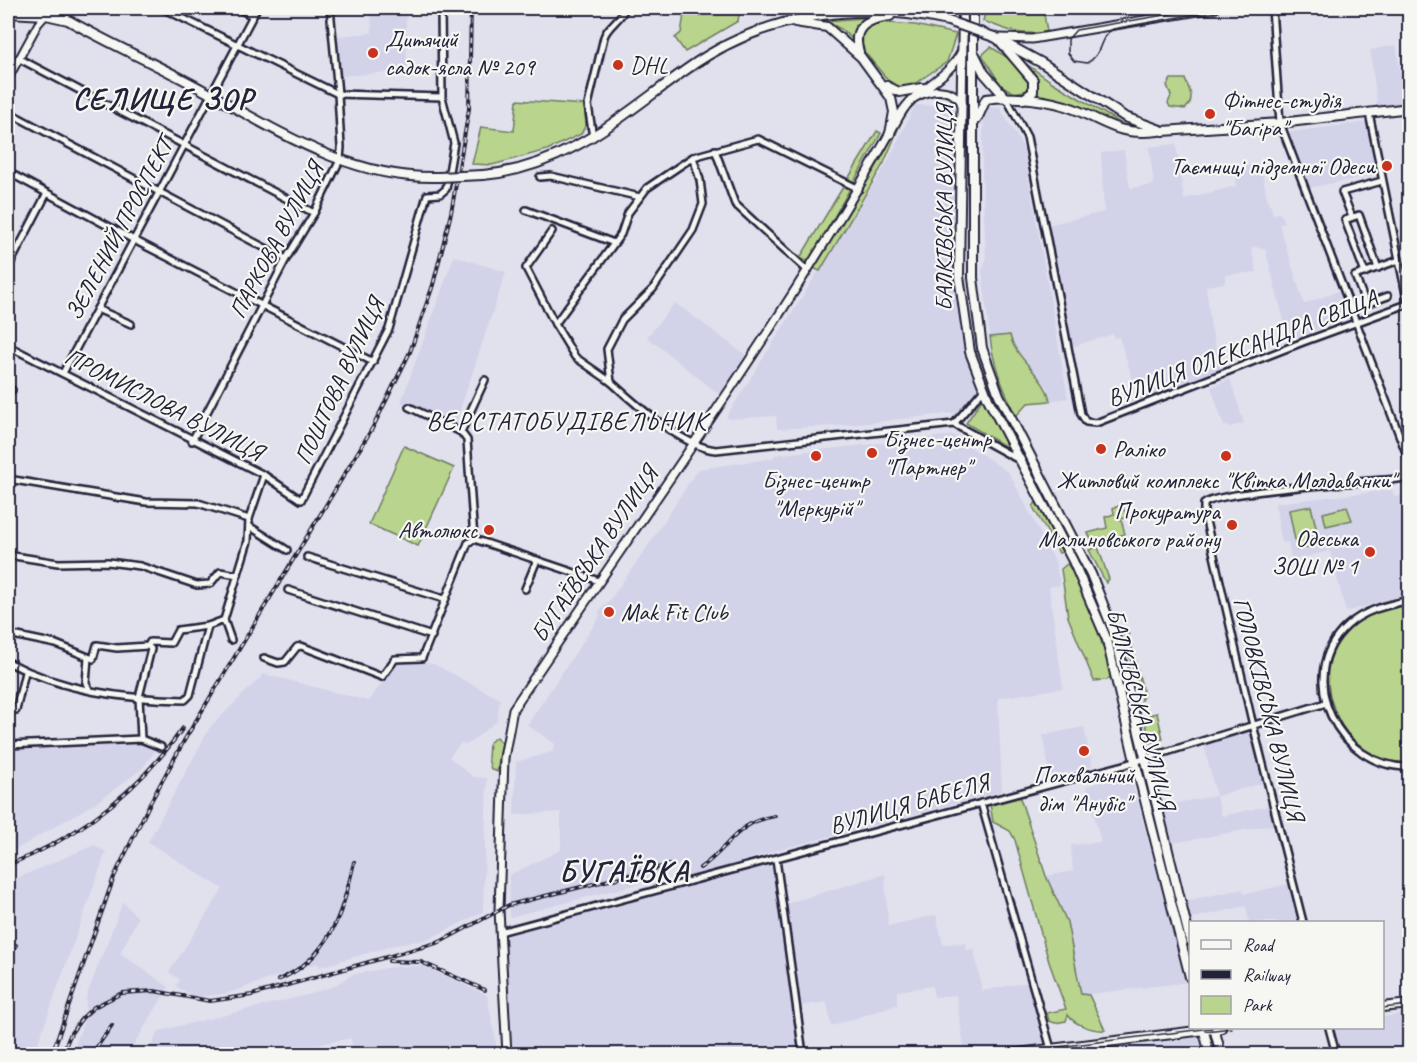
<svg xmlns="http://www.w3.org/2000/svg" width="1417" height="1062" font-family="Caveat,sans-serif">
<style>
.built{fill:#d2d2e9}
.green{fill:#b9d48c;stroke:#6e7b64;stroke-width:1.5}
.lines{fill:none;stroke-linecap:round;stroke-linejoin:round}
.minor-casing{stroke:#22223b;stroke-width:10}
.tertiary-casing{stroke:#22223b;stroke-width:10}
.secondary-casing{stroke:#22223b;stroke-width:11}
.primary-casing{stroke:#22223b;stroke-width:12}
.minor{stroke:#f6f6f2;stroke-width:5}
.tertiary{stroke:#f6f6f2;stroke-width:6}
.secondary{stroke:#f6f6f2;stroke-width:7}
.primary{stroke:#f6f6f2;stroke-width:8}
.tram{stroke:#22223b;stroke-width:1.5}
.rail-casing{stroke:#22223b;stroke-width:4}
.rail{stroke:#f6f6f2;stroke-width:1.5;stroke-dasharray:4.5;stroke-linecap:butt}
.primary-bridge-casing{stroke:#22223b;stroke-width:12;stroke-linecap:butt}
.primary-bridge{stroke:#f6f6f2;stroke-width:8}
.poi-dot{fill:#c8321e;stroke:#f6f6f2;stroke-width:2}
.labels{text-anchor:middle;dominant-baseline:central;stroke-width:4.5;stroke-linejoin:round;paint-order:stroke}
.poi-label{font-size:24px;fill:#22223b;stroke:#f6f6f2;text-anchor:start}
.street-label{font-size:24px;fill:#22223b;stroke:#f6f6f2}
.neighbourhood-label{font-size:26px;letter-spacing:1.5px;fill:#22223b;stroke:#f6f6f2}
.district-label{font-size:30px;font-weight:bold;letter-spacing:1.5px;fill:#22223b;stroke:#f6f6f2}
</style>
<rect width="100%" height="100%" fill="#e1e1ed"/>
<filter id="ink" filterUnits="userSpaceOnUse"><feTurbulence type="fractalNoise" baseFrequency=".0167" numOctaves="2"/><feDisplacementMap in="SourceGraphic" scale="12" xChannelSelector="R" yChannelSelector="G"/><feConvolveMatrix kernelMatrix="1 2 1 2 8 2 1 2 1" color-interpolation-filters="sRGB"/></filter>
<g filter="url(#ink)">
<g class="built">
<polygon points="371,8 406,8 407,71 341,76 338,36 372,33"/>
<polygon points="1396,45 1406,107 1378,111 1370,50"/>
<polygon points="915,105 954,106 957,298 977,392 966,405 961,407 962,412 850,425 777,429 776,416 730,419 726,417 887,163"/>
<polygon points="989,107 1000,108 1023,147 1068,398 1050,401 1048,388 1024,363 1009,335 990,337 982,270 986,260 982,167 984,110"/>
<polygon points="1409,116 1409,159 1407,159 1400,117"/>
<polygon points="1368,122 1378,174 1309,188 1286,136 1290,132"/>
<polygon points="1176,144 1184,199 1236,186 1237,167 1260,164 1269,205 1271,206 1273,214 1280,213 1283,217 1284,223 1279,224 1304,304 1339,291 1349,318 1289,340 1265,248 1251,247 1257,272 1225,275 1225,283 1206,286 1211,328 1221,369 1140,400 1119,337 1114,338 1113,334 1071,347 1047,225 1104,212 1101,153 1124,150 1130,188 1154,185 1149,147"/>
<polygon points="454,256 506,272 455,425 401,402"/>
<polygon points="675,303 746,355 720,395 647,337"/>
<polygon points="1230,379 1244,423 1230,427 1224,426 1211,387"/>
<polygon points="953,435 1009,473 1055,561 1059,579 1060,585 1049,587 1063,688 998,698 1002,791 763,854 687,880 685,862 659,877 638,884 510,917 509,875 561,850 561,812 514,815 516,762 552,752 555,744 527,725 600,616 599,611 609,601 644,552 698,469 774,458 774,455"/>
<polygon points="1392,490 1395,497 1410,494 1409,556 1405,558 1409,572 1409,593 1346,612 1330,551 1291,560 1288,542 1282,543 1275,503"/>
<polygon points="397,661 434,664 500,699 497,721 467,745 461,743 449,757 473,777 487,778 483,912 429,939 395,945 320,967 317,963 225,994 194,997 176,986 180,980 169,972 223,889 148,842 210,727 264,674 369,701"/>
<polygon points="1252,725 1267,782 1216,796 1222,816 1272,805 1277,824 1168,844 1159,806 1216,796 1203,740"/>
<polygon points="1084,727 1092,766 1050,777 1043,735"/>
<polygon points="140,740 158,747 142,769 97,802 8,854 8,748"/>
<polygon points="1130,774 1169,917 1190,982 1081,995 1067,922 1046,876 1073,871 1071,845 1101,842 1086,786"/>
<polygon points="94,845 106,852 34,1054 8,1054 8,882"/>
<polygon points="775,863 802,1054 510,1054 505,932"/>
<polygon points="885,874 888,926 936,915 943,944 966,943 967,950 974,949 982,991 1033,981 1050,1048 997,1054 965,1054 956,995 934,997 932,986 897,991 897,1005 831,1026 827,1002 798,1006 785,904"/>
<polygon points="1289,884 1297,922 1249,922 1246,906 1189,919 1185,901 1243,889 1244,894"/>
<polygon points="123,902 138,918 120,953 169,987 128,1054 72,1054 85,1018 86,997"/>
<polygon points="423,966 487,995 498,1054 353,1054 351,1038 309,1046 310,1054 147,1054 159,1031 307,995 334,986 351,975 391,967"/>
<polygon points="1409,1013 1409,1054 1341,1054 1334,1028 1382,1028 1383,1017"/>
<polygon points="1203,1037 1207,1054 1076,1054"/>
</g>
<g class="green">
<polygon points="685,8 740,8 738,21 685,52 675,38 681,33"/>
<path d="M986 8H1043L1047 32C1017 36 1011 31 983 21Z"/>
<polygon points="863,18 855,29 853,40 841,29 824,21"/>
<polygon points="877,22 915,25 956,34 947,62 905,90 892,85 862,49 861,34 869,23"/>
<polygon points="991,47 1011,60 1029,79 1029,90 1014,93 1001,85 982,55"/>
<polygon points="1018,58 1052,82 1132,130 1068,103 1037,95 1037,78"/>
<path d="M1171 79H1185C1188 88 1197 99 1185 109L1170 107 1168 103 1171 96 1167 85Z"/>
<polygon points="517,100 584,105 586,124 581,134 547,150 492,165 472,164 481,127 514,131"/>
<polygon points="907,108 884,163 820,271 813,268 881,159"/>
<polygon points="877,131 881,133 809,262 800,258"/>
<path d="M1010 335C1015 359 1047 378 1050 401L1028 403 1016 416C1004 390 993 365 990 337Z"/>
<polygon points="983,398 1008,448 966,423"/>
<polygon points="404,446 454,468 418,546 369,524"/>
<polygon points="1036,502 1062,552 1059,553 1033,507"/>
<polygon points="1122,505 1127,517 1121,519 1125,534 1093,543 1088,533 1107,528 1105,517 1114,514 1113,508"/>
<polygon points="1311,506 1320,544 1297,550 1289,510"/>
<polygon points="1347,507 1352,520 1326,526 1323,513"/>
<polygon points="1098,547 1109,579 1106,583 1089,550"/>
<path d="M1067 564C1087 586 1103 646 1111 676L1107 680 1094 681 1068 617 1061 569Z"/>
<path d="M1409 604V764C1391 762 1372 758 1358 745 1325 716 1311 646 1356 620 1371 611 1393 608 1409 604Z"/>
<polygon points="1128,632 1144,695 1141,700 1124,635"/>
<polygon points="1157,713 1163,739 1150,743 1144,716"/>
<polygon points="496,737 502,743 497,772 491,769 488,759 489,743"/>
<path d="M1019 795 1046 876 1067 922 1081 994 1089 995 1105 1030C1094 1031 1074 1025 1068 1015L1066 1021 1055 1023 1049 1021 1047 1013 1066 1009 1049 962 1015 840 1010 831 993 822 990 803Z"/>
</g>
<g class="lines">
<defs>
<g id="minor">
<polyline points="162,8 338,94 442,97"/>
<polyline points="237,8 253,16"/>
<polyline points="1272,8 1280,123 1410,463"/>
<polyline points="18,58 314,213"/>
<polyline points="1007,99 1027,137 1081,414 1086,422 1096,423 1303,342 1410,303"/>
<polyline points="8,112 286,259"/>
<polyline points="1369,113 1408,304"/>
<path d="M593 137 588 105 604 37C608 25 621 20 625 8"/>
<polyline points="715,150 735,204 808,271"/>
<path d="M693 157 700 180 703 204 693 230 653 289 622 320 607 349 611 382C635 404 683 447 716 450L954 424"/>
<polyline points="8,172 134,240 373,362"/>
<polyline points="540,177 551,176 640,197"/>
<polyline points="526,210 614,243"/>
<polyline points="1352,217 1342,192 1382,181"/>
<polyline points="552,231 526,268 555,324"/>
<polyline points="8,268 47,193"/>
<polyline points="1365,273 1345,220 1359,215 1378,268"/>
<polyline points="1388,296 1366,304 1355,276 1399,260"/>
<polyline points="97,309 131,324"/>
<polyline points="8,346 264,475 301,500 389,329 427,195 440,194 446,189 454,143 442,97 441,8"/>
<polyline points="63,373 257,8"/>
<polyline points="611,382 575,357 555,324 621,234 628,213 647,188 693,157 758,139 859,189"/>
<polyline points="8,389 12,390"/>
<polyline points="409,407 461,432 467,440 474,539"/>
<polyline points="954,424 1021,461"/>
<polyline points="954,424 983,390"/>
<polyline points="461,432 485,380"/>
<polyline points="192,441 286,259 314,213 340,160 341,147 338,94 330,8"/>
<polyline points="8,479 146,502 198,503 249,519"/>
<polyline points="249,526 287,550"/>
<polyline points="474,539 599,581"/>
<polyline points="8,555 58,563 108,562 140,566 197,585 210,584 220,572 238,575"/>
<polyline points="307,557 444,599"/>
<polyline points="525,589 537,560"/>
<polyline points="288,590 432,636"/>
<path d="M1410 600C1387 605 1364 610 1347 626 1292 676 1339 769 1410 767"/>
<polyline points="8,634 56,644 93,659 97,645 117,648 148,646 150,642 171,643 178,630 208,626 224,620"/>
<polyline points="231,640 224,620 248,541 249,519 264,475"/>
<polyline points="88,658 86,683 89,689"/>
<polyline points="264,658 278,663 285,662 297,647 301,646 382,677 395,659 422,658 468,543 474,539"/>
<path d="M8 662C63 691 123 699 185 700L190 695 208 626"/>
<polyline points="8,710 16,710 25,672"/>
<polyline points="141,739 139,697 151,649 148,646"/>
<polyline points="8,745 141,739 161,747"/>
<polyline points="981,803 1051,1049"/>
<polyline points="776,859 803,1054"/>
<path d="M1303 922 1251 717 1204 512V504C1218 490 1379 481 1410 478"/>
<polyline points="500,932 1124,765 1326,703"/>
<polyline points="1329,1028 1336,1054"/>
</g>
<polyline id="tertiary" points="8,79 38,24 46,15"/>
<g id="secondary">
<polyline points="999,38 1032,39 1216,8"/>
<path d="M914 98C931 88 949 87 962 102"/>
<path d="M507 1054 499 910 504 758 513 709C644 513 785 321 900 115 916 87 948 80 962 51"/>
</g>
<g id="primary">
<polyline points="963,8 959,276 970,352 988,399 1073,561 1107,640 1135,761 1190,977"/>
<polyline points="973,8 973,278 982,348 999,395 1091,574 1115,635 1190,940"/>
<path d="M8 13 46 15 68 20C112 45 158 65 203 90 276 130 352 180 439 177"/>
<polyline points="795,22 827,27 861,57 891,98 894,112 890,134"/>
<polyline points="994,37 1042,63 1125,117 1163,131 1280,123 1410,108"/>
<polyline points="999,40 1033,80 1033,92 1023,99"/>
<path d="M859 52C851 27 867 19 890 16"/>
<polyline points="975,55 984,73 1007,99"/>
<polyline points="887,86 899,92 922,88"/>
<path d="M977 119 986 99C1009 95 1053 100 1074 109 1108 123 1119 136 1158 131"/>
<path d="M483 175C567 168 623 114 687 69 764 14 857 0 948 21"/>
<polyline points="1382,1007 1410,1004"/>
<polyline points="1203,1028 1210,1054"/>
<polyline points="1214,1028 1221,1054"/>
<polyline points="1010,1054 1221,1028"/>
</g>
</defs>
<use href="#minor" class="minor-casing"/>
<use href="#tertiary" class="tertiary-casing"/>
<use href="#secondary" class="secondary-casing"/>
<use href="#primary" class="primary-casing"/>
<use href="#minor" class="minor"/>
<use href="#tertiary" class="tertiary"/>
<use href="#secondary" class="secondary"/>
<use href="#primary" class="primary"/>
<g class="tram">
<path d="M1206 8 1076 30 1068 39V53L1074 61 1087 63C1103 55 1098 37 1113 29L1228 8"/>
<polyline points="1382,1008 1410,1005"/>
<polyline points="1205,1031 1232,1028"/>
<polyline points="1000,1054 1212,1028"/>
</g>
<defs>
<g id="rail">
<path d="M8 865C80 837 138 791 183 728"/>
<path d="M700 868C730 848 735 822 775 816"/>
<polyline points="8,955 16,945"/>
<polyline points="389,961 421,962 485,990"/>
<path d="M278 980C330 958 343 912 354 862"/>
<polyline points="52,1054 114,877 150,803 185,739 373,427 410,352 433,285 451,213 469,109 471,8"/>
<polyline points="62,1054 71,1033 82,1018 94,1007 122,993 154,991 210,1001 252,995 440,942 509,905 669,865"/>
<polyline points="92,1054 112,1025"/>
</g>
</defs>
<use href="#rail" class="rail-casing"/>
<use href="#rail" class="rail"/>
<defs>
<g id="primary-bridge">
<polyline points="948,21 994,37"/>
<polyline points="439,177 483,175"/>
</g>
</defs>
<use href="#primary-bridge" class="primary-bridge-casing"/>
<use href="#primary-bridge" class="primary-bridge"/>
</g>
</g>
<g class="poi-dot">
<circle cx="373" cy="53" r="6"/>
<circle cx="618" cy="65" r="6"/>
<circle cx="1210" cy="114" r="6"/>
<circle cx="1387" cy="166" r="6"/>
<circle cx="1101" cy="449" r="6"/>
<circle cx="872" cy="453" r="6"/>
<circle cx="816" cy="456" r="6"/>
<circle cx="1226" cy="456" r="6"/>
<circle cx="1232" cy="525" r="6"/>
<circle cx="489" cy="530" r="6"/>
<circle cx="1370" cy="552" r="6"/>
<circle cx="609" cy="612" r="6"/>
<circle cx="1084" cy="751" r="6"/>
</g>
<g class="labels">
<g class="poi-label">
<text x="385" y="39">Дитячий<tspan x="385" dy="28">садок-ясла № 209</tspan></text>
<text x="630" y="65">DHL</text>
<text x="1222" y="100">Фітнес-студія<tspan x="1222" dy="28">"Багіра"</tspan></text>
<text x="1375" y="166" text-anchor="end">Таємниці підземної Одеси</text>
<text x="884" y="439">Бізнес-центр<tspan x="884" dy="28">"Партнер"</tspan></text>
<text x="1113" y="449">Раліко</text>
<text x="816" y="480" text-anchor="middle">Бізнес-центр<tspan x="816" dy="28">"Меркурій"</tspan></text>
<text x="1226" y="480" text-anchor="middle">Житловий комплекс "Квітка Молдаванки"</text>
<text x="1220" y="511" text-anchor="end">Прокуратура<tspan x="1220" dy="28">Малиновського району</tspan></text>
<text x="477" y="530" text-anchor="end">Автолюкс</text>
<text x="1358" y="538" text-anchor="end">Одеська<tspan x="1358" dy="28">ЗОШ № 1</tspan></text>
<text x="621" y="612">Mak Fit Club</text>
<text x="1084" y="775" text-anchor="middle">Поховальний<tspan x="1084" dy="28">дім "Анубіс"</tspan></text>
</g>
<g class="street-label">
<text transform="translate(944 208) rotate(-90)">БАЛКІВСЬКА ВУЛИЦЯ</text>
<text transform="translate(119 229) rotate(-62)">ЗЕЛЕНИЙ ПРОСПЕКТ</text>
<text transform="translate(276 240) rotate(-62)">ПАРКОВА ВУЛИЦЯ</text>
<text transform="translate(1242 348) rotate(-21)">ВУЛИЦЯ ОЛЕКСАНДРА СВІЩА</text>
<text transform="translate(339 381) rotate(-65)">ПОШТОВА ВУЛИЦЯ</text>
<text transform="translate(164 404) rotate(27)">ПРОМИСЛОВА ВУЛИЦЯ</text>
<text transform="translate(594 554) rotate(-56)">БУГАЇВСЬКА ВУЛИЦЯ</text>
<text transform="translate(1141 709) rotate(75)">БАЛКІВСЬКА ВУЛИЦЯ</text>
<text transform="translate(1269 709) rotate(76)">ГОЛОВКІВСЬКА ВУЛИЦЯ</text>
<text transform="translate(909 804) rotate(-16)">ВУЛИЦЯ БАБЕЛЯ</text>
</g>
<g class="neighbourhood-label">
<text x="567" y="421">ВЕРСТАТОБУДІВЕЛЬНИК</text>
</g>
<g class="district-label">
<text x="163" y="99">СЕЛИЩЕ ЗОР</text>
<text x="624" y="871">БУГАЇВКА</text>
</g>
</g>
<rect width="1417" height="1062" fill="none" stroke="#f6f6f2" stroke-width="30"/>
<rect x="15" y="15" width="1387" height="1032" fill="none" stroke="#22223b" stroke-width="2" filter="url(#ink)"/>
<rect x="1189" y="921" width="195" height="108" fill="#f6f6f2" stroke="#a1a1a9" stroke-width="1.5"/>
<rect x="1201" y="940" width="30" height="9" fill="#f6f6f2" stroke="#a1a1a9" stroke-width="1.5"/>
<text x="1243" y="951" font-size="18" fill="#22223b">Road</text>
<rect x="1201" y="970" width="30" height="9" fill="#22223b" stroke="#a1a1a9" stroke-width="1.5"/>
<text x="1243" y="981" font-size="18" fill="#22223b">Railway</text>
<rect x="1201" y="996" width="30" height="18" fill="#b9d48c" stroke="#a1a1a9" stroke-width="1.5"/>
<text x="1243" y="1011" font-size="18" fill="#22223b">Park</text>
</svg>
